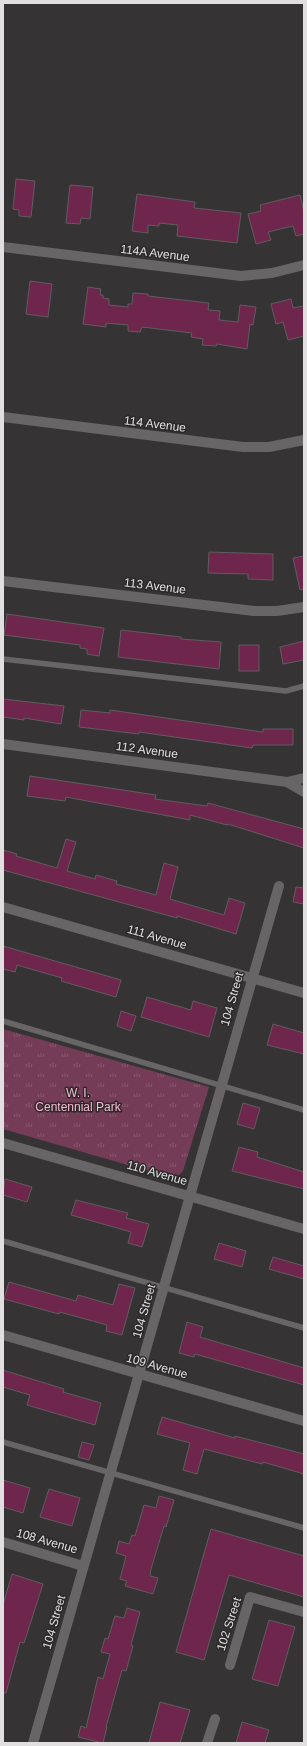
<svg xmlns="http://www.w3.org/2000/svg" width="307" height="1746" font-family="Helvetica,sans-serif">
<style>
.park{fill:url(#park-tufts)}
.building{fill:#6f264d;stroke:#5f5d5e}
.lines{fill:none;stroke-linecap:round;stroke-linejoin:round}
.service{stroke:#676566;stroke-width:5.5}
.minor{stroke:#676566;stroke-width:10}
.labels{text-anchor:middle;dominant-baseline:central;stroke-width:3;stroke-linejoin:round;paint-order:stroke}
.street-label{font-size:12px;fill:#e1dfe0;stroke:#2c292a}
.park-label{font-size:12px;fill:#fcb9d6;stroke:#2c292a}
</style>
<defs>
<pattern id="park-tufts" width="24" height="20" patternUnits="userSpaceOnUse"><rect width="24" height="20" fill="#743c57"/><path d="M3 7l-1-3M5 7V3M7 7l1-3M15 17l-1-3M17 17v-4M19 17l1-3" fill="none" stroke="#88586f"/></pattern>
</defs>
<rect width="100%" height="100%" fill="#363334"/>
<polygon class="park" points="3,1029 209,1087 183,1171 179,1175 166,1176 3,1129"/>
<g class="building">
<polygon points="16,179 35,181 31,217 19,216 19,210 13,209"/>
<polygon points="70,185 93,187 90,219 81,218 80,224 66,223"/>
<polygon points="137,194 195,202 194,208 241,213 237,243 177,236 178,225 159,223 159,226 148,225 148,233 132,231"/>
<polygon points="300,195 304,212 304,234 296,236 293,226 268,232 271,240 256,244 248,214 261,211 260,205"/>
<polygon points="30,281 52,284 48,317 26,314"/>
<polygon points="88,287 101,289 100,295 103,295 103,298 109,299 109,305 128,307 128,304 132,304 133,293 148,294 148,296 209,303 208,310 220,311 219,320 238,322 240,305 256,307 253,325 250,324 247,349 217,344 216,346 202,345 203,339 191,337 192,333 142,327 140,332 128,331 128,325 106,323 106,327 83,324"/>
<polygon points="291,299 293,308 304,306 304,336 288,340 283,322 276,324 271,304"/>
<polygon points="209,552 273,554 273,580 248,579 248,574 208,573"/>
<polygon points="304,556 304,589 300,590 293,558"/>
<polygon points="7,614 104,628 99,656 87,654 87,649 80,648 80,645 4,635"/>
<polygon points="121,630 181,637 181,639 221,642 219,669 118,657"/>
<polygon points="304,641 304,660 283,664 280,647"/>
<rect x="239" y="645" width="20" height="26"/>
<polygon points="3,699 64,706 61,724 24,718 24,720 3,717"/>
<polygon points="81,710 110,713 110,710 263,732 263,729 293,729 293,745 253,745 252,748 139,732 139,734 79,727"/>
<polygon points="30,776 156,795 155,799 207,806 208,803 304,829 304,848 228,824 227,825 190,815 190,820 66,797 65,801 27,796"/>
<polygon points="66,839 76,842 67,871 95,879 96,875 117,881 116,884 156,895 164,863 178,867 170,899 224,915 229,898 245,903 236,934 177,916 177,918 3,870 3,850 17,854 16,856 57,868"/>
<polygon points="296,887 304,888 304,904 293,902"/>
<polygon points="3,946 121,980 116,997 61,981 62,978 17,965 15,972 3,969"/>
<polygon points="147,997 191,1010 193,1001 217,1008 209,1037 141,1017"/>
<polygon points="121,1011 136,1016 131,1031 117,1026"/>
<polygon points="273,1024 304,1033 304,1054 267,1045"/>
<polygon points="243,1103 260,1108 254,1129 237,1124"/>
<polygon points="239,1147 258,1152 257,1157 304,1172 304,1189 232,1171"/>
<polygon points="5,1179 32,1187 27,1202 3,1195"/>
<polygon points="76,1200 128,1213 126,1218 149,1224 142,1247 128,1243 131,1232 71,1215"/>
<polygon points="219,1243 246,1251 242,1267 214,1259"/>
<polygon points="273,1257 304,1266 304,1279 269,1269"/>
<polygon points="9,1282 76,1301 78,1295 113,1305 119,1284 135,1288 122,1335 106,1331 107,1325 60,1312 59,1314 4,1299"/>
<polygon points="187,1322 203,1327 200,1337 304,1368 304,1385 195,1354 194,1357 179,1353"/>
<polygon points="3,1370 64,1389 63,1392 101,1403 95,1425 27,1405 30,1395 3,1387"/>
<polygon points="162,1417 235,1438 235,1436 304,1454 304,1474 263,1462 262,1464 204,1449 197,1474 183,1470 190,1443 157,1434"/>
<polygon points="82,1442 94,1445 89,1460 78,1457"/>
<polygon points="3,1480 30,1488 23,1513 3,1507"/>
<polygon points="49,1489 80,1498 72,1526 40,1517"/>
<polygon points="159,1496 174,1500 166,1527 164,1526 151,1569 150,1576 158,1578 153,1594 125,1586 127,1581 120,1579 126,1556 116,1553 119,1541 129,1544 132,1535 135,1536 144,1505 156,1508"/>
<polygon points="211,1529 304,1556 304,1597 229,1575 204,1660 176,1652"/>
<polygon points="12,1574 43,1584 24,1643 20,1642 6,1693 3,1693 3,1605"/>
<polygon points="127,1608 140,1612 131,1645 133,1646 126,1671 122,1670 106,1727 107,1727 103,1743 78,1737 81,1726 86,1728 98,1677 103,1679 110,1654 101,1652 105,1638 108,1639 115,1616 124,1618"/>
<polygon points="269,1620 295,1627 278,1686 252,1679"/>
<polygon points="160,1702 190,1710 180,1743 149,1743"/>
<polygon points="242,1722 269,1730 265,1743 236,1743"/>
</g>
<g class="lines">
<g class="service">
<polyline points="3,659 286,691 304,686"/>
<polyline points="3,1021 304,1110"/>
<polyline points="3,1241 304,1328"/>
<polyline points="3,1442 304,1528"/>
</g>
<g class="minor">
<polyline points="3,247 241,276 272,273 304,265"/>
<polyline points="3,417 243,447 269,447 304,440"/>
<polyline points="3,581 254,611 277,611 304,607"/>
<polyline points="3,744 287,782 304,778"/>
<polyline points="287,782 304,792"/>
<polyline points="3,907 304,993"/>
<polyline points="3,1143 304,1229"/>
<polyline points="3,1335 304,1421"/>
<polyline points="3,1542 83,1566"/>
<polyline points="230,1665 250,1597 304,1612"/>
<polyline points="33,1743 279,886"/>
<polyline points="207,1743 215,1719"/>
</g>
</g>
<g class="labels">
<g class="street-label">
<text transform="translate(155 253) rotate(7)">114A Avenue</text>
<text transform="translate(155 424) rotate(7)">114 Avenue</text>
<text transform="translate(155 586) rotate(7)">113 Avenue</text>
<text transform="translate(147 750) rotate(8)">112 Avenue</text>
<text transform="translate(157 937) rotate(16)">111 Avenue</text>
<text transform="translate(232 999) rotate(-74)">104 Street</text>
<text transform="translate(157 1173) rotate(16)">110 Avenue</text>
<text transform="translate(144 1311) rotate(-74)">104 Street</text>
<text transform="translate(157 1366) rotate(16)">109 Avenue</text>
<text transform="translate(47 1541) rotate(16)">108 Avenue</text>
<text transform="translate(54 1622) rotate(-74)">104 Street</text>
<text transform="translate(229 1624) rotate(-72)">102 Street</text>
</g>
<g class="park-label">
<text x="78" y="1093">W. I.<tspan x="78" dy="14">Centennial Park</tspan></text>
</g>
</g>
<rect width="307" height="1746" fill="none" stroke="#e1dfe0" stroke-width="8"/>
</svg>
